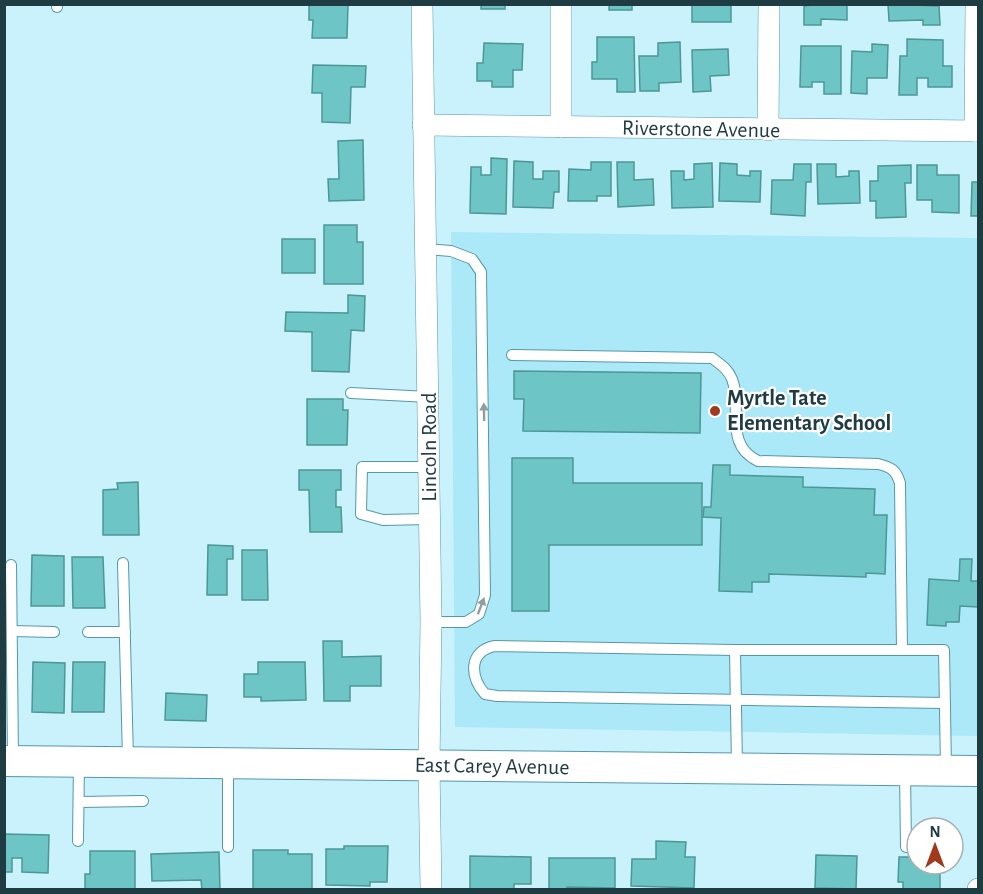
<svg xmlns="http://www.w3.org/2000/svg" width="983" height="894" font-family="'Alegreya Sans',sans-serif">
<style>
.built{fill:#abe9f9}
.building{fill:#6ec5c5;stroke:#4d9696;stroke-width:1.5}
.lines{fill:none;stroke-linecap:round;stroke-linejoin:round}
.lane-casing{stroke:#5498a8;stroke-width:12}
.street-casing{stroke:#5498a8;stroke-width:22}
.secondary-casing{stroke:#5498a8;stroke-width:32}
.lane{stroke:#fff;stroke-width:10}
.street{stroke:#fff;stroke-width:21}
.secondary{stroke:#fff;stroke-width:30}
.oneway{fill:#909ea1}
.poi-dot{fill:#a1391d;stroke:#fff;stroke-width:2}
.labels{text-anchor:middle;dominant-baseline:central;stroke-width:4.5;stroke-linejoin:round;paint-order:stroke}
.street-label{font-size:22px;fill:#203c43;stroke:#fff}
.poi-label{font-size:22px;font-weight:bold;fill:#203c43;stroke:#fff;text-anchor:start}
</style>
<rect width="100%" height="100%" fill="#caf2fc"/>
<polygon class="built" points="451,232 978,238 977,736 455,727"/>
<g class="building">
<polygon points="309,4 348,4 347,38 312,38 313,20 309,20"/>
<rect x="481" y="4" width="24" height="5"/>
<rect x="609" y="4" width="23" height="6"/>
<rect x="692" y="4" width="39" height="18"/>
<polygon points="820,4 855,4 847,5 847,20 821,19 821,25 804,25 804,6"/>
<polygon points="888,4 939,6 940,25 923,25 923,20 889,21"/>
<polygon points="597,37 634,37 635,92 617,92 617,79 592,79 592,62 597,62"/>
<polygon points="907,39 943,40 943,66 952,66 952,87 928,87 928,78 917,78 917,95 899,95 900,56 907,56"/>
<polygon points="680,42 681,82 659,83 659,91 640,91 639,56 658,56 658,43"/>
<polygon points="484,43 523,44 522,70 513,70 513,87 492,87 492,81 477,81 477,63 483,63"/>
<polygon points="872,44 888,45 887,78 867,78 867,94 851,93 852,51 872,52"/>
<polygon points="801,46 841,46 841,94 824,94 824,82 812,82 812,87 800,87"/>
<polygon points="728,49 729,75 710,76 711,91 693,92 692,50"/>
<polygon points="313,65 366,66 365,87 351,87 350,123 322,122 322,93 312,93"/>
<polygon points="363,140 364,200 329,201 328,179 339,179 338,141"/>
<polygon points="491,158 507,159 506,214 470,213 471,167 481,167 481,175 491,175"/>
<polygon points="514,161 533,162 533,179 543,179 543,171 559,171 559,192 554,192 553,208 513,207"/>
<polygon points="591,162 611,162 611,196 597,196 597,201 568,201 569,169 591,170"/>
<polygon points="617,162 634,162 634,180 653,179 654,205 618,207"/>
<polygon points="712,163 713,207 672,208 671,171 684,171 684,180 694,179 694,164"/>
<polygon points="720,163 737,164 737,175 750,176 750,171 761,171 760,202 719,201"/>
<polygon points="794,164 811,164 811,182 806,182 805,216 771,214 772,180 793,180"/>
<polygon points="817,164 836,164 836,177 849,176 849,171 859,171 860,203 818,204"/>
<polygon points="911,165 911,183 905,183 906,217 876,218 876,201 870,201 870,181 878,181 878,166"/>
<polygon points="917,165 937,165 937,175 959,175 959,213 932,212 932,200 917,200"/>
<polygon points="972,182 978,182 978,216 971,216"/>
<polygon points="324,225 357,225 357,242 363,242 363,284 324,284"/>
<rect x="282" y="239" width="33" height="34"/>
<polygon points="348,295 365,296 364,331 351,330 349,372 312,371 312,332 285,331 286,312 348,313"/>
<polygon points="514,371 701,373 700,433 523,431 524,399 514,399"/>
<polygon points="307,399 343,399 343,410 348,410 347,445 307,445"/>
<polygon points="512,458 573,458 573,483 702,483 702,545 549,545 549,611 512,611"/>
<polygon points="713,465 730,465 730,475 803,477 803,487 875,489 874,515 887,515 885,574 866,573 866,577 769,574 769,582 752,582 752,592 719,591 721,518 703,517 704,507 711,507"/>
<polygon points="299,470 341,470 341,490 336,490 336,507 341,507 342,532 310,532 309,490 299,490"/>
<polygon points="138,482 139,535 103,535 103,490 118,489 117,483"/>
<polygon points="208,545 233,546 233,559 227,559 227,595 207,595"/>
<polygon points="242,550 267,550 268,600 242,600"/>
<polygon points="32,555 64,556 64,606 31,606"/>
<polygon points="72,557 103,557 105,608 73,608"/>
<polygon points="960,559 972,559 971,581 978,581 978,607 960,606 959,622 946,622 946,626 927,625 929,579 959,581"/>
<polygon points="323,641 342,641 342,657 381,656 381,686 350,686 350,701 324,701"/>
<polygon points="33,662 65,663 64,713 32,712"/>
<polygon points="73,662 105,662 104,712 72,712"/>
<polygon points="258,662 305,662 306,700 261,701 261,697 244,697 244,674 258,674"/>
<polygon points="166,693 207,695 206,721 165,720"/>
<polygon points="4,834 49,835 48,873 22,872 22,858 12,858 12,872 4,872"/>
<polygon points="656,841 686,842 685,857 695,857 694,888 631,886 632,859 656,859"/>
<polygon points="344,846 388,846 387,882 370,882 370,886 326,885 326,849 344,849"/>
<polygon points="253,850 288,850 288,854 312,854 312,890 253,890"/>
<polygon points="90,851 135,851 135,890 85,890 85,874 90,874"/>
<polygon points="219,852 220,890 202,890 201,880 152,881 151,854"/>
<polygon points="816,855 857,856 856,889 815,888"/>
<polygon points="470,856 531,857 531,884 514,884 514,890 470,890"/>
<polygon points="899,857 917,857 917,864 940,864 940,890 903,890 903,882 898,882"/>
<polygon points="549,858 615,858 615,888 567,887 567,890 549,890"/>
</g>
<g class="lines">
<defs>
<g id="lane">
<polyline points="57,4 57,7"/>
<polyline points="426,249 451,251 472,259 481,272 485,595 479,614 466,622 431,622"/>
<path d="M512 355 712 358C720 364 728 369 732 379 743 407 723 444 758 461L878 464C891 467 896 470 900 483L902 650"/>
<polyline points="351,393 429,397"/>
<polyline points="429,467 362,467 361,514 383,520 429,519"/>
<polyline points="123,563 128,759"/>
<polyline points="11,565 13,758"/>
<polyline points="12,631 54,632"/>
<polyline points="88,632 125,632"/>
<polyline points="735,650 737,767"/>
<path d="M945 703 497 696 485 694C470 677 468 651 495 646L735 650H944L946 768"/>
<polyline points="228,767 228,847"/>
<polyline points="905,771 906,847"/>
<polyline points="79,802 143,801"/>
<polyline points="78,841 79,762"/>
</g>
<g id="street">
<polyline points="422,4 431,622 429,765 431,890"/>
<polyline points="423,125 978,131"/>
<polyline points="561,127 561,4"/>
<polyline points="768,130 769,4"/>
<polyline points="975,131 976,4"/>
<polyline points="978,890 978,889"/>
</g>
<polyline id="secondary" points="4,761 978,771"/>
</defs>
<use href="#lane" class="lane-casing"/>
<use href="#street" class="street-casing"/>
<use href="#secondary" class="secondary-casing"/>
<use href="#lane" class="lane"/>
<use href="#street" class="street"/>
<use href="#secondary" class="secondary"/>
</g>
<defs><path id="oneway-solid" d="M-6-.8H1V-3.2L6.5 0L1 3.2V.8H-6Z" transform="scale(1.5)"/></defs>
<g class="oneway">
<use href="#oneway-solid" transform="translate(484 412) rotate(-91)"/>
<use href="#oneway-solid" transform="translate(481 606) rotate(-69)"/>
</g>
<circle class="poi-dot" cx="715" cy="411" r="6"/>
<g class="labels">
<g class="street-label">
<text transform="translate(701 129) rotate(1)">Riverstone Avenue</text>
<text transform="translate(429 447) rotate(-90)">Lincoln Road</text>
<text transform="translate(492 766) rotate(1)">East Carey Avenue</text>
</g>
<g class="poi-label">
<text x="727" y="398">Myrtle Tate<tspan x="727" dy="25">Elementary School</tspan></text>
</g>
</g>
<rect width="983" height="894" fill="none" stroke="#203c43" stroke-width="12"/>
<g transform="translate(935 846)"><circle r="28" fill="#ffffff" stroke="#a6b1b4" stroke-width="1.5"/>
<path d="M0-4.5L10 22L0 15L-10 22Z" fill="#a1391d"/>
<text y="-9" font-size="16" font-weight="bold" text-anchor="middle" fill="#203c43">N</text>
</g>
</svg>
